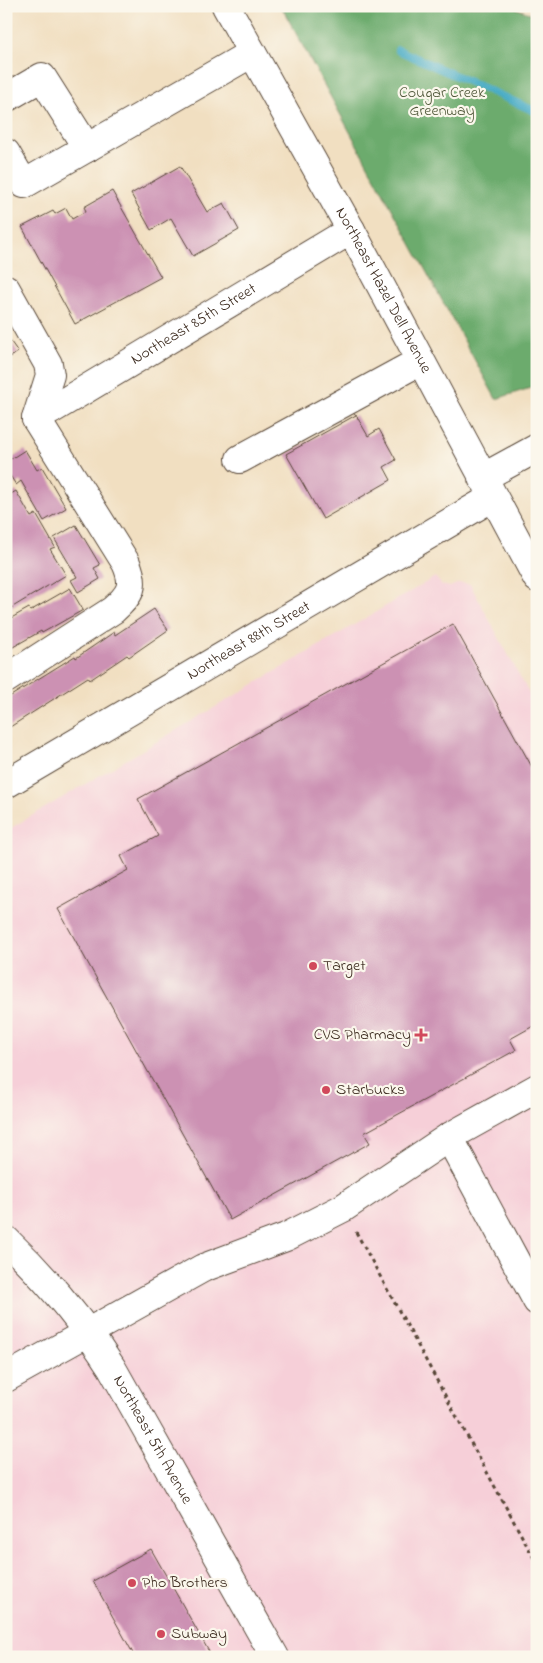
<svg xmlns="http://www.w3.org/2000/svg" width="543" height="1663" font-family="'Indie Flower',sans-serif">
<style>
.built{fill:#f6cfd8}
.forest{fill:#6cab6d;stroke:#546a46}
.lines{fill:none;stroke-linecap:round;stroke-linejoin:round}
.stream{stroke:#44aac4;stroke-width:8}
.building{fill:#cc91b3}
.minor-casing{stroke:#564536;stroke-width:30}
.major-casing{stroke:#564536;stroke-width:30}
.path{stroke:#564536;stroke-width:3;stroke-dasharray:4 4;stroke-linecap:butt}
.minor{stroke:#fff;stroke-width:28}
.major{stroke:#fff;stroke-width:28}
.poi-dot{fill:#d1495b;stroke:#fbf7ec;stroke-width:2}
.labels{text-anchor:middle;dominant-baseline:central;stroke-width:4.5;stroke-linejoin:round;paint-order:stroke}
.park-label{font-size:16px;fill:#51593b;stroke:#fbf7ec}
.street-label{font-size:16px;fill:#3b2a1e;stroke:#fbf7ec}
.poi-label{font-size:16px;fill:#3b2a1e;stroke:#fbf7ec;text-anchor:start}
</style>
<rect width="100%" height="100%" fill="#fbf7ec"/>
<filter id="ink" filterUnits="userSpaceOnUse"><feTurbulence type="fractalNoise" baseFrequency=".02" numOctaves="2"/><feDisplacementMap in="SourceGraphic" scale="10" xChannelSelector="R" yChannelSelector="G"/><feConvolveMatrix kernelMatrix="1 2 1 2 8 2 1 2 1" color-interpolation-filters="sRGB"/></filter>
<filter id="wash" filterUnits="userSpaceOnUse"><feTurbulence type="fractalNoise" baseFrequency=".0096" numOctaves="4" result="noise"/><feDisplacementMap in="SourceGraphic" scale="20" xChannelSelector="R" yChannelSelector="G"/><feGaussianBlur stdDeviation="1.12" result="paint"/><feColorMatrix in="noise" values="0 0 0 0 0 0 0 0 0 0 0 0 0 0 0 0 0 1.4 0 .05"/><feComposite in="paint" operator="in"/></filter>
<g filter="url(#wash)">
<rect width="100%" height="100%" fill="#f1dfc1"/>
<polygon class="built" points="435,577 442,585 450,587 459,583 470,584 537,708 537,1657 6,1657 6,831"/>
<polygon class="forest" points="281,6 510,6 537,16 537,386 496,399"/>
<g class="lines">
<polyline class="stream" points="398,50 537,112"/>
</g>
<g id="blocks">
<g class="building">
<polygon points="180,166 207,212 224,203 239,230 193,256 171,218 151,230 131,194"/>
<polygon points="112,191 161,277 75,324 22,227 53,211 55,214 66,208 72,219 86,211 84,207"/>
<polygon points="6,335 18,352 6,360"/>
<polygon points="356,415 368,436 379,429 396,460 384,467 391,480 323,519 286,454"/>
<polygon points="25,450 37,470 42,467 66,508 44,521 21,481 16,485 6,469 6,462"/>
<polygon points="16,491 31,517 36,514 55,547 50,549 66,575 6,611 6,497"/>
<polygon points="76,525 100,565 94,568 100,579 78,592 71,580 77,577 54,538"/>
<polygon points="70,588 83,610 42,633 41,631 6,651 6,621 29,608 30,611"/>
<polygon points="154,609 168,630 129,657 127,655 90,680 88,677 10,727 6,721 6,699 75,656 76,658 114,632 115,635"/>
<polygon points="453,624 537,776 537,1024 510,1039 516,1050 364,1133 370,1143 230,1220 58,909 128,870 121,856 158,836 138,799"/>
<polygon points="151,1549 212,1657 135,1657 93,1581"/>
</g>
</g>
</g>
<g filter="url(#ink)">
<use href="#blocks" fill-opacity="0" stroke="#564536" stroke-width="1"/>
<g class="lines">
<defs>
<g id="minor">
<polyline points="6,98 42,77 87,148"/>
<polyline points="6,153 24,184 252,53"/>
<path d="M6 289 48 364 50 375 36 419 126 563C136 586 131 594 113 610L6 679"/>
<path id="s1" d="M36 419 351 230"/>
<polyline points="240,459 420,361"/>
<polyline points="482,478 537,448"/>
<path id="s2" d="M6 784 493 497"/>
<polyline points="449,1137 537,1301"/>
<path id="s3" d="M6 1240C47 1279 82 1321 112 1368L275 1657"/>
<polyline points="6,1378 203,1268 286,1237 343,1208 449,1137 537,1088"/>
</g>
<g id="major">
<path id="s4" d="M226 6 351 230 537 578"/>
</g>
</defs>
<use href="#minor" class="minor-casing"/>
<use href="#major" class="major-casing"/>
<polyline class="path" points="356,1232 537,1564"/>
<use href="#minor" class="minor"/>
<use href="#major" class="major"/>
</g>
</g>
<g class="poi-dot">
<circle cx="313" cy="966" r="5"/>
<path d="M418.5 1027.5h5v5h5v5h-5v5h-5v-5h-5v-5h5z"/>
<circle cx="326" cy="1090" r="5"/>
<circle cx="132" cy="1583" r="5"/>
<circle cx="161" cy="1634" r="5"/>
</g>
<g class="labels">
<g class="park-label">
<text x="442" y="93">Cougar Creek<tspan x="442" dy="18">Greenway</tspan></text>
</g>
<g class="street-label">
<text stroke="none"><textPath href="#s4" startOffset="325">Northeast Hazel Dell Avenue</textPath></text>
<text stroke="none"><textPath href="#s1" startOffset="184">Northeast 85th Street</textPath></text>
<text stroke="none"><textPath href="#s2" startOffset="282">Northeast 88th Street</textPath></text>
<text stroke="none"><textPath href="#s3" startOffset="249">Northeast 5th Avenue</textPath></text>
</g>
<g class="poi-label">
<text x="323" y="966">Target</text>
<text x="411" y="1035" text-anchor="end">CVS Pharmacy</text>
<text x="336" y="1090">Starbucks</text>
<text x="142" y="1583">Pho Brothers</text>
<text x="171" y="1634">Subway</text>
</g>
</g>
<rect width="543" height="1663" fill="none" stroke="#fbf7ec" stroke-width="25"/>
</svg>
